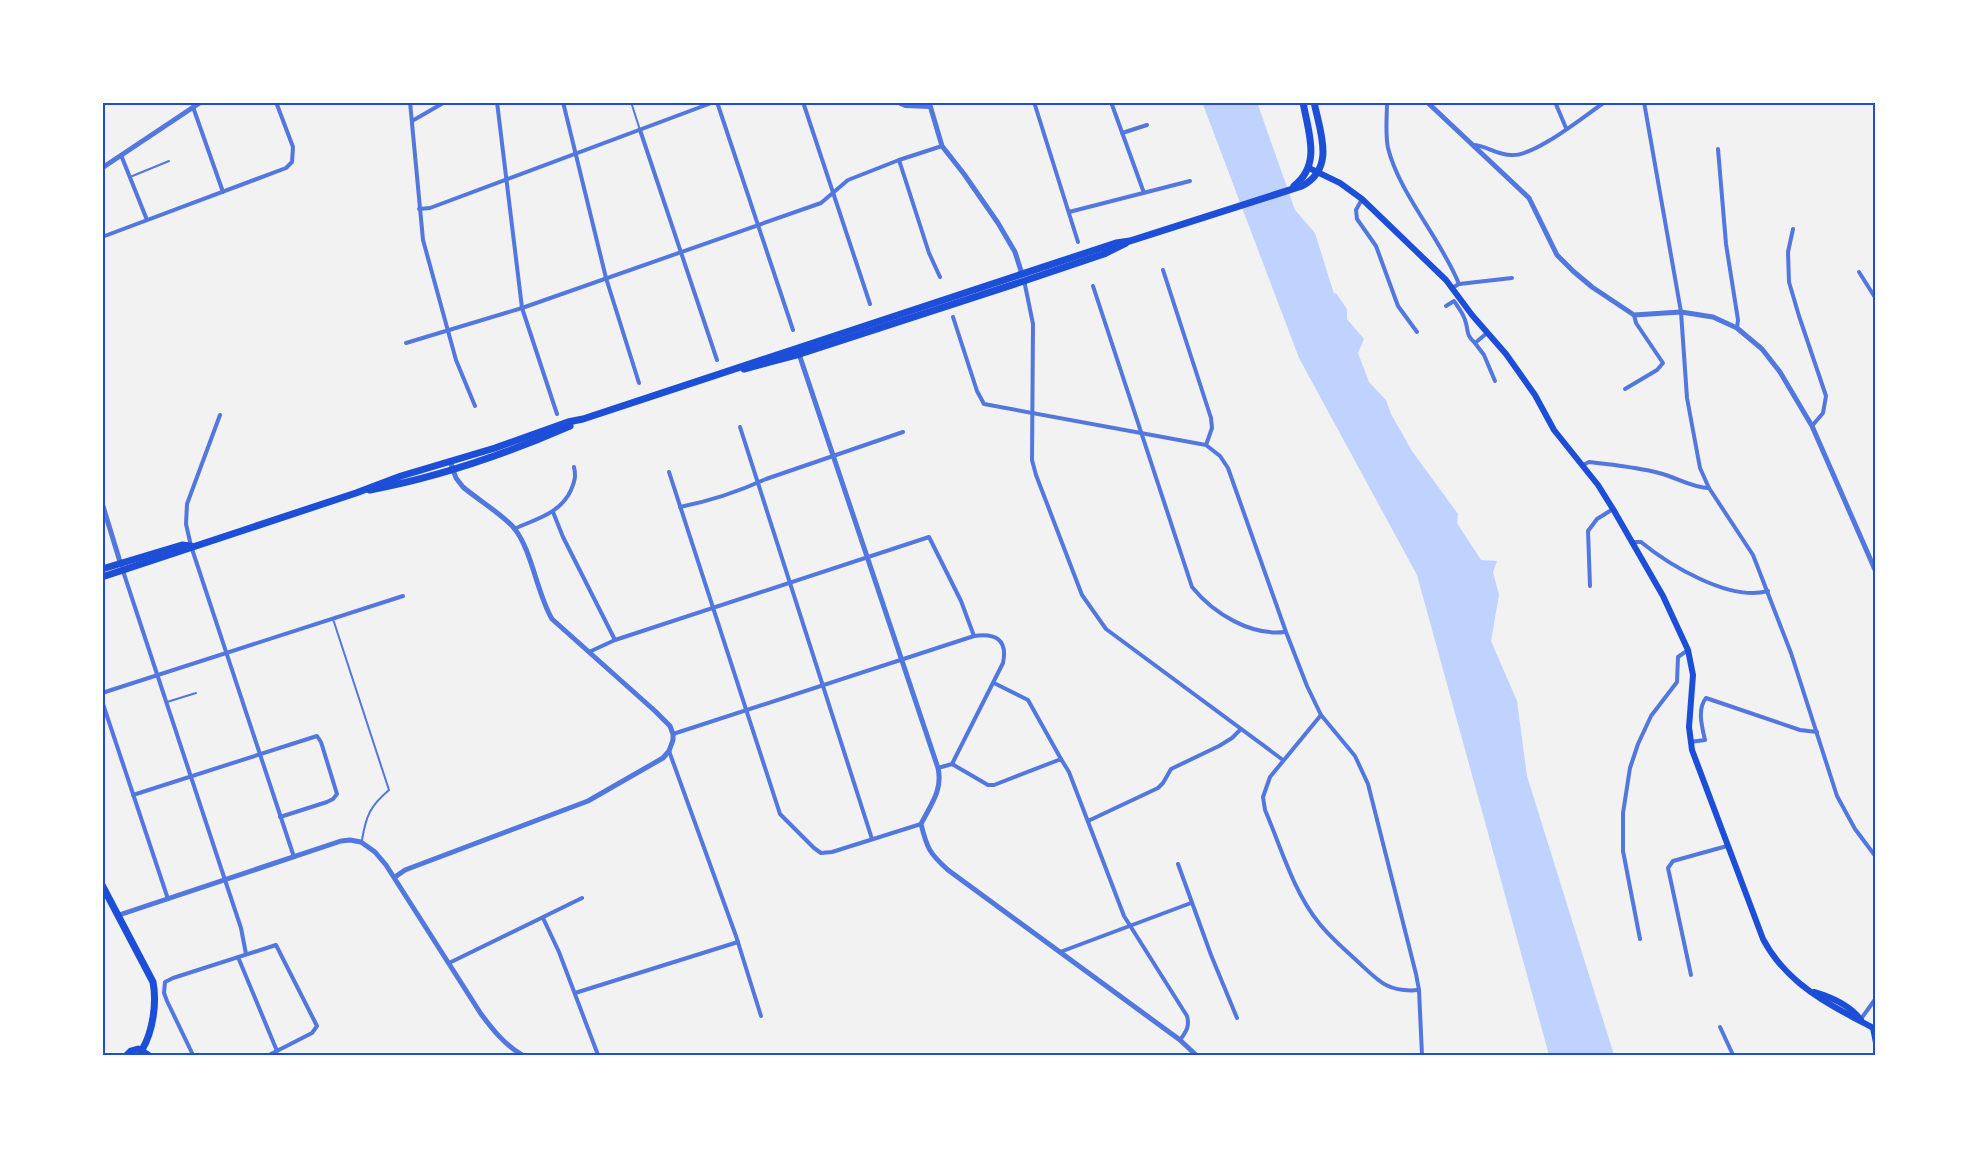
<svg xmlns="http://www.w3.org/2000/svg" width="1978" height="1157" font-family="'Archivo Narrow',sans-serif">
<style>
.water{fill:#bfd3fe}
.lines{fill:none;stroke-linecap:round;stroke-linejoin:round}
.service{stroke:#5277de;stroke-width:2}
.minor{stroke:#5277de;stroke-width:4}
.tertiary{stroke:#5277de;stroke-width:5}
.secondary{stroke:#1d4ed8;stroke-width:6}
.primary{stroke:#1d4ed8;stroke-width:7}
.neatline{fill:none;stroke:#1d4ed8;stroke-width:2}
</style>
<rect width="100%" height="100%" fill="#f2f2f2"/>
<polygon class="water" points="1202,102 1257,102 1295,210 1315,233 1334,294 1336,293 1347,309 1347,319 1364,339 1358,353 1369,382 1386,400 1391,414 1412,451 1458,514 1457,523 1481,560 1497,561 1493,572 1499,595 1491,641 1517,701 1527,776 1614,1055 1549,1055 1417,575 1299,358"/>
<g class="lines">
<g class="service">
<polyline points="631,102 640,130"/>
<polyline points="130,177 169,161"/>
<path d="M333 619 389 790C370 806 366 816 362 840"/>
<polyline points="167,702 196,693"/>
</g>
<g class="minor">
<polyline points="410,102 423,240 456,360 475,406"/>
<polyline points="497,102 522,308 557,414"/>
<polyline points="563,102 606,278 639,383"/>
<polyline points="717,102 793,330"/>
<polyline points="803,102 870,304"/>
<polyline points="896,102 905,106 930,107"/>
<polyline points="1034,102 1078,242"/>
<polyline points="1111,102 1144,193"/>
<path d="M1387 102C1387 118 1385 133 1388 148 1399 193 1441 239 1459 284"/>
<polyline points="1555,102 1566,128"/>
<polyline points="1644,102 1681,312 1687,398 1700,468 1709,488 1753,555 1791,653 1837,796 1855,829 1876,857"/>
<polyline points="193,107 223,192"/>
<polyline points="412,121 445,102"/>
<polyline points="640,130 717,360"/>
<polyline points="1122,133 1147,125"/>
<path d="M1473 145C1486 145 1498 156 1513 155 1537 155 1584 116 1605 102"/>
<polyline points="1718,149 1726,244 1738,320 1737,328"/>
<polyline points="121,155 147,220"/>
<polyline points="899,160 929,253 940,277"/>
<polyline points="1362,199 1356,210 1357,219 1376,246 1398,306 1417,332"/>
<polyline points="419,209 430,208 714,102"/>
<polyline points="1069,212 1190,181"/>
<polyline points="1793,229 1788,252 1789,282 1799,316 1826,396 1823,413 1812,426"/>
<polyline points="102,237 286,168 292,162 293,147 276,102"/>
<polyline points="1163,270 1211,418 1212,428 1206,445 1220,456 1228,468 1286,632 1307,686 1321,715 1355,756 1368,784 1416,974 1419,990 1422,1055"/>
<polyline points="1859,272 1876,299"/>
<polyline points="1024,280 1033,324 1032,460 1036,475 1082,595 1106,629 1283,760"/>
<path d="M1093 286 1192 587C1214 614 1251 636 1285 632"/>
<polyline points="1452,288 1459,284 1512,278"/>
<path d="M1446 306 1454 301C1458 307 1463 313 1465 320 1469 331 1465 334 1475 343"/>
<polyline points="953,317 977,391 984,404 1206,445"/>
<polyline points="1487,333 1475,343 1484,355 1495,381"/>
<polyline points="406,343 522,308 821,203 848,180 899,160 942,146"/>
<polyline points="1625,389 1657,370 1663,363 1636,323 1634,315"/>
<polyline points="220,415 187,504 186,524 191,546 294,857"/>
<polyline points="740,427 872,839"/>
<path d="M1583 465 1589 462C1612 465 1636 467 1659 473 1676 477 1692 488 1709 488"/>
<polyline points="669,472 780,814 814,848 821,853 832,852 921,824"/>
<path d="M680 507C710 501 738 492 766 479L903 432"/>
<polyline points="553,512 563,537 615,640"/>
<path d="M514 529C536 519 561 513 571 490 575 481 576 476 574 467"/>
<path d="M1633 542H1641C1669 565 1730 602 1768 591"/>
<polyline points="123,571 225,880 241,928 246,954"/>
<polyline points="1590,586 1588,531 1597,519 1613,509"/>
<polyline points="589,652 615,640 929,537 961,601 974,636"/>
<polyline points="994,683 1028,700 1061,759"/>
<polyline points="102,693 403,596"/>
<polyline points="102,701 168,899"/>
<path d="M1321 715 1270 777 1263 797 1265 810C1281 847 1293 891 1319 923 1329 936 1343 948 1355 959 1378 980 1386 993 1419 990"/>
<path d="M673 734 974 636C995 633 1008 639 1003 663L952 764 938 768"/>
<path d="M1690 742 1705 740C1702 727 1697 709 1706 698L1800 730 1817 732"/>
<polyline points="669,751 736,936 761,1016"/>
<path d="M952 764 988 785H994L1061 759 1069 772 1124 916 1187 1016C1190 1026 1186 1032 1180 1040"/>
<polyline points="133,795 317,736 321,742 337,794 333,799 327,802 280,817"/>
<polyline points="1088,821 1158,788 1163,783 1171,769 1219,746 1232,738 1240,730"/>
<polyline points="1178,864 1211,955 1237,1018"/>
<polyline points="543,918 559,952 598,1055"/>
<polyline points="1640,939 1623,851 1623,813 1630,768 1638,744 1651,716 1677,682 1678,657 1688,650"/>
<polyline points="1060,952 1191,903"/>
<polyline points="238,957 277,1051"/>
<polyline points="449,963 582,898"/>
<polyline points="1691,975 1668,868 1673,861 1727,846"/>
<polyline points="575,993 738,942"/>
<polyline points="1861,1019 1876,998"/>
<polyline points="1720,1027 1733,1055"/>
<polyline points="193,1055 167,1001 164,993 165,982 173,978 276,945 317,1026 312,1033 269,1055"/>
</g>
<g class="tertiary">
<polyline points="929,102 942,146 964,174 998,223 1015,252 1022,274"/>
<polyline points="1427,102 1529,198 1557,255 1573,271 1592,287 1634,315 1681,312 1713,317 1737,328 1762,349 1780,372 1812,426 1876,572"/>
<polyline points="102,168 201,102"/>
<path d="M798 351 938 768C943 790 931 804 921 824 927 848 929 853 948 870L1180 1040 1196 1055"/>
<polyline points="102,503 121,565"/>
<path d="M395 877 405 870 588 801 663 758 669 751 673 740V734L670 726 655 711 552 619C537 594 532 550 514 528 502 514 477 499 463 487L456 478 450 461"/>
<path d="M119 915 341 841 350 840 361 842 375 852 386 865 481 1014C493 1030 504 1044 522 1055"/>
</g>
<g class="secondary">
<path d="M1309 168 1340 183 1362 199 1446 280 1472 315 1506 354 1535 395 1554 430 1598 485 1613 509 1663 596 1688 650 1693 675 1689 727 1692 750 1763 939C1782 975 1813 996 1849 1015 1857 1020 1865 1023 1873 1028L1876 1043"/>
<path d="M1814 992C1831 997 1850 1005 1861 1020"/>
</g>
<g class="primary">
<path d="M1294 186C1322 164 1308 132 1303 102"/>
<polyline points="744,369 800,354 1024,281 1104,254 1126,243"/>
<path d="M370 490C439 477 506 454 570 426"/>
<polyline points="102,569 182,545 191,546"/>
<path d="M102 577 356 493 401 476 495 448 568 422 583 419 1116 243 1130 241 1302 186C1336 168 1320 132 1314 102"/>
<path d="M102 885 153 982C157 1003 153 1031 142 1050"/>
<polyline points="127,1055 131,1051 138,1049 148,1055"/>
</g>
</g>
<rect width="1978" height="1157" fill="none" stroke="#ffffff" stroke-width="207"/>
<rect x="104" y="104" width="1770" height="950" class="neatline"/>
</svg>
